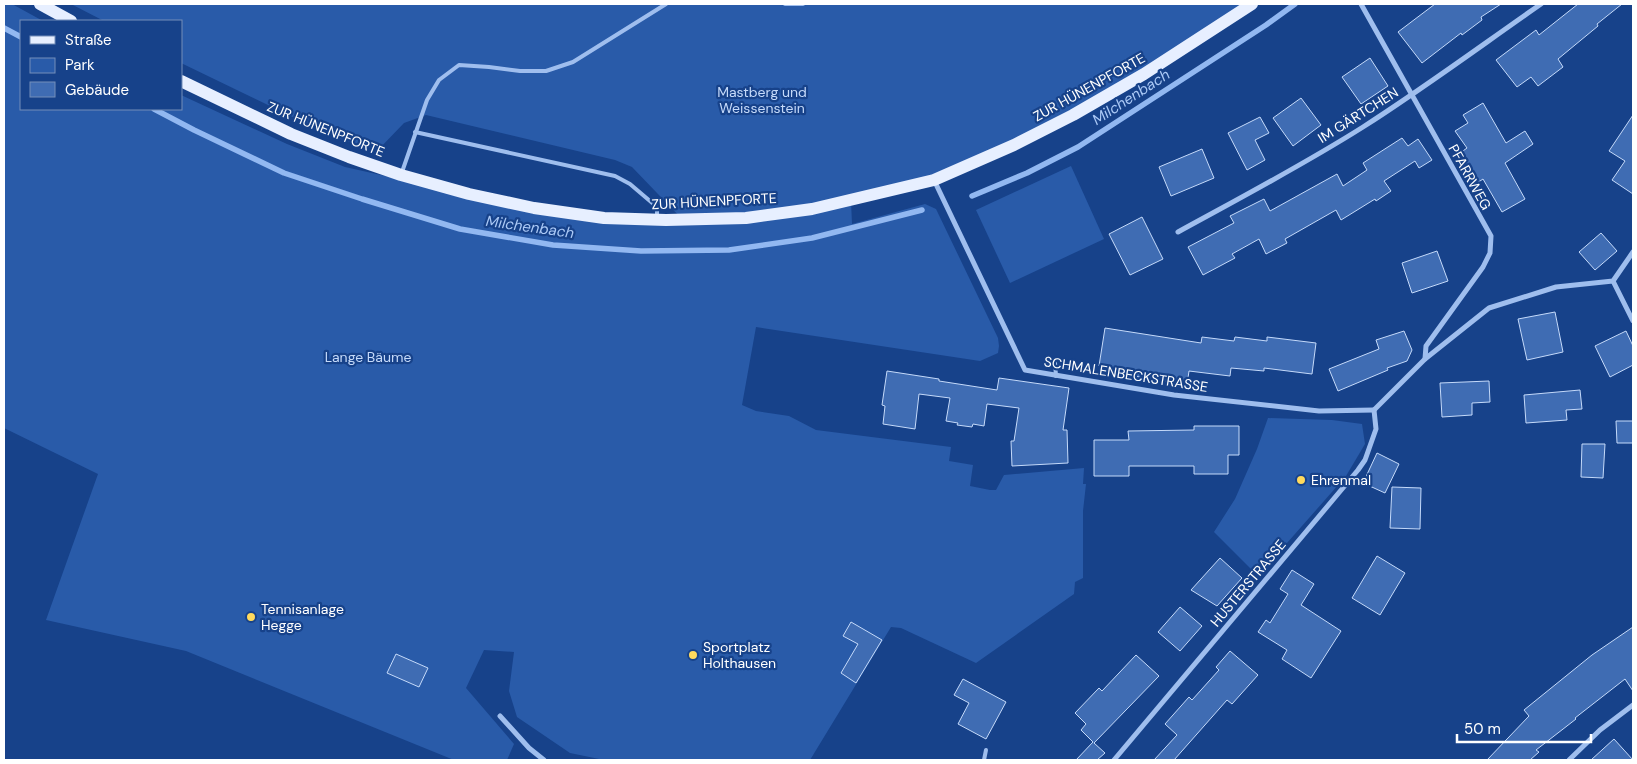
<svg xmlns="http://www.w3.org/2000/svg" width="1637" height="764" font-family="'DM Sans',sans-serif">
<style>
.green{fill:#295ba9}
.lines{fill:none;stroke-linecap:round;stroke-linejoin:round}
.stream{stroke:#92b8f1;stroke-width:5.5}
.building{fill:#3f6cb3;stroke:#c5dafa}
.lane{stroke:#9fbeee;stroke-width:4}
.street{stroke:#9fbeee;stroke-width:5}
.primary{stroke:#e7efff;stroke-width:12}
.poi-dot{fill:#ffda5d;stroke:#17428a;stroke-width:2}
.labels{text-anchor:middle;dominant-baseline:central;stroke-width:4.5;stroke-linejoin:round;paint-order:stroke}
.street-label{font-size:14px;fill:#fff;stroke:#17428a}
.park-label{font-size:14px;fill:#c5dafa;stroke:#17428a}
.poi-label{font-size:14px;fill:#fff;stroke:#17428a;text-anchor:start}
.water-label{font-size:15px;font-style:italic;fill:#abc9f6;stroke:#17428a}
</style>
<rect width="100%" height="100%" fill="#17428a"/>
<g class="green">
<polygon points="4,4 12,4 43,21 21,21 21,109 181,109 181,95 287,144 345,167 534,209 682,219 632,167 615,160 426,115 404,123 378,150 334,137 181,63 181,21 104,21 71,4 1252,4 1144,74 973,164 851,201 852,224 925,204 936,209 998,338 999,346 998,353 980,361 756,327 742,405 756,411 789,416 816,430 951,447 949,461 973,465 970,486 990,490 996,490 1004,475 1084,468 1083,484 1086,484 1083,511 1083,578 1075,582 1074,594 976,663 901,628 891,627 810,760 604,760 570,753 517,717 509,691 514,652 484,650 466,688 514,744 507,760 454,760 186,651 46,620 98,474 4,428"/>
<polygon points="1071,166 1104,239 1010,283 976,210"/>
<polygon points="1268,418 1332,420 1362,424 1365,444 1346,476 1258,576 1214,532 1235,499 1257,449"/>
</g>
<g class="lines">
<g class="stream">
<polyline points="4,28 21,37"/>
<polyline points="154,109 194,130 284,173 362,199 460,229 553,245 641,251 729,250 812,238 922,210"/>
<polyline points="972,196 1027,173 1078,147 1266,25 1295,4"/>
</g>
</g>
<g class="building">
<polygon points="1435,4 1501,4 1481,17 1482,20 1462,35 1461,33 1422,63 1398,32"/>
<polygon points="1578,4 1622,4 1597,24 1598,26 1558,59 1563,67 1538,86 1531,77 1517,87 1496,60 1536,30 1539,35"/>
<polygon points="1370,58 1388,86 1361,104 1342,77"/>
<polygon points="1301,98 1321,125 1293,146 1273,118"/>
<polygon points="1483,103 1506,143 1525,131 1533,144 1505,163 1525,199 1502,212 1483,179 1474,185 1456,156 1467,148 1455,131 1468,123 1463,115"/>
<polygon points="1633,115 1633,194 1612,180 1625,161 1609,151"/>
<polygon points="1260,117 1269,133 1255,140 1265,160 1247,170 1228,133"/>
<polygon points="1402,138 1408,146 1418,139 1432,160 1419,168 1415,161 1384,181 1391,191 1376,201 1375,199 1341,220 1336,210 1285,239 1287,243 1266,254 1259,239 1232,254 1235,258 1203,275 1188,247 1234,223 1230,216 1264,199 1270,211 1337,174 1343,186 1367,170 1363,163"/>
<polygon points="1202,149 1214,178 1171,196 1159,167"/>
<polygon points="1142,217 1163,259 1130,275 1109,234"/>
<polygon points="1601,233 1617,251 1595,270 1579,252"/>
<polygon points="1437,251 1448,281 1412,293 1402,263"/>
<polygon points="1555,312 1563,352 1527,360 1518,319"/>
<polygon points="1105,328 1201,343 1202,337 1234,341 1235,337 1267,341 1267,337 1316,343 1312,374 1264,368 1264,371 1231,368 1230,376 1189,371 1187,385 1116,373 1117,369 1099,366"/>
<polygon points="1404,331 1412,350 1407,361 1387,368 1388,370 1338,391 1329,369 1379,349 1376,340"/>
<polygon points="1626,331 1633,346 1633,365 1610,377 1595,346"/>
<polygon points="887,371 939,379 939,381 997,390 999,378 1069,388 1063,430 1067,430 1068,463 1012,466 1011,441 1014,441 1019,408 987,404 984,426 973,424 972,427 957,425 958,423 946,421 950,398 919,394 915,429 883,424 885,406 882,405"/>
<polygon points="1489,381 1490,402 1472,403 1472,415 1442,417 1440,383"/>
<polygon points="1580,390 1582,409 1566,410 1567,420 1526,423 1524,395"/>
<polygon points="1616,421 1633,421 1633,443 1617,443"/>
<polygon points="1194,426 1239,426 1239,455 1228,455 1228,474 1194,474 1194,466 1129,466 1129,476 1094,476 1094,440 1129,440 1128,431 1194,430"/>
<polygon points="1582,444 1605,444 1603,478 1581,477"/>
<polygon points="1377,453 1399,464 1385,493 1363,483"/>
<polygon points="1392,487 1421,488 1420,529 1390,528"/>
<polygon points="1377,556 1405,573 1380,615 1352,598"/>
<polygon points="1220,558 1242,578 1217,606 1191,590"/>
<polygon points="1292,570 1314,584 1301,605 1341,631 1311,678 1282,659 1287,650 1258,632 1266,620 1270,623 1288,594 1280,589"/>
<polygon points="1180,607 1202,626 1180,651 1158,632"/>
<polygon points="851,622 882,640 856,683 841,673 858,644 843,636"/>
<polygon points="1633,627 1633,691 1625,679 1575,718 1576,719 1536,750 1539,752 1530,760 1487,760 1529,716 1524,710 1592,655"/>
<polygon points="1230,651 1258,675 1232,704 1227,700 1174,760 1154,760 1177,735 1165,724 1189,697 1192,700 1219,670 1216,667"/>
<polygon points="396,654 428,668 419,687 387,673"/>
<polygon points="1136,655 1159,676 1094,743 1105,753 1097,760 1076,760 1093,742 1081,730 1086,724 1075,713 1099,688 1102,691"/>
<polygon points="963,679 1006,702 986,739 958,724 969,703 954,695"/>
<polygon points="1614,739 1633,760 1591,760"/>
</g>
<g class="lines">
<g class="lane">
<polyline points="785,4 803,4"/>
<polyline points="415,132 615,176 630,184 657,207 657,218"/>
<polyline points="402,172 427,100 439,80 459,65 489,67 520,71 546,71 573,62 666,4"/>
<polyline points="1055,363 1056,376"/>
<polyline points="984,760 986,750"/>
</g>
<g class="street">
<polyline points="1361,4 1491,236 1490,253 1483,267 1426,346 1425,359"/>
<polyline points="934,180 1025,370 1174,395 1319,411 1374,410"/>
<path d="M1178 232C1240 198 1303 165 1363 127 1424 88 1482 45 1541 4"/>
<polyline points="1613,281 1633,321"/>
<polyline points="1374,410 1425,359 1489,308 1556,287 1613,281 1633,252"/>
<polyline points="500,716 529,748 544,760"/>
<polyline points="1114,760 1358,470 1365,460 1376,429 1374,410"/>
<polyline points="1569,760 1600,730 1633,705"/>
</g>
<g class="primary">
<polyline points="40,4 71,21"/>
<polyline points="181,81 291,134 349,157 401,175 469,194 534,208 604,218 666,220 746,218 812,209 934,180 1014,145 1073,115 1144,74 1252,4"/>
</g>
</g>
<g class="poi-dot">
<circle cx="1301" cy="480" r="5"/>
<circle cx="251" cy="617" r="5"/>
<circle cx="693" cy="655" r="5"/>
</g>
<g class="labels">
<g class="street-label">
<text transform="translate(1089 87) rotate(-29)">ZUR HÜNENPFORTE</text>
<text transform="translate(1358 115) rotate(-32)">IM GÄRTCHEN</text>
<text transform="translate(326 129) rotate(22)">ZUR HÜNENPFORTE</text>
<text transform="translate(1470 177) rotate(61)">PFARRWEG</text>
<text transform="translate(714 201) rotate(-3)">ZUR HÜNENPFORTE</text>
<text transform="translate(1126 374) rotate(9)">SCHMALENBECKSTRASSE</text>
<text transform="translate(1248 583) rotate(-50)">HUSTERSTRASSE</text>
</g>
<g class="park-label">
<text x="762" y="92">Mastberg und<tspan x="762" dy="16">Weissenstein</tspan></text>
<text x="368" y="357">Lange Bäume</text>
</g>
<g class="poi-label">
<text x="1311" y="480">Ehrenmal</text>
<text x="261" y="609">Tennisanlage<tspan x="261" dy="16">Hegge</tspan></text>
<text x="703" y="647">Sportplatz<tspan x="703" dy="16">Holthausen</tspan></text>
</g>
<g class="water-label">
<text transform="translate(1131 97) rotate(-33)">Milchenbach</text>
<text transform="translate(530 227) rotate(8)">Milchenbach</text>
</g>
</g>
<rect width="1637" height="764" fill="none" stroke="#ffffff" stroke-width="10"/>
<rect x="20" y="20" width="162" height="90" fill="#17428a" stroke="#748eb9"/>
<rect x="30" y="36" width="25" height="8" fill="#e7efff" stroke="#748eb9"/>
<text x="65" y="45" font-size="15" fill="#ffffff">Straße</text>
<rect x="30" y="58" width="25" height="15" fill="#295ba9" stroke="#748eb9"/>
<text x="65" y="70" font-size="15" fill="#ffffff">Park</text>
<rect x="30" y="82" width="25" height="15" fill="#3f6cb3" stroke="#748eb9"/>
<text x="65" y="95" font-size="15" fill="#ffffff">Gebäude</text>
<path d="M1457 734v8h134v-8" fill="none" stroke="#ffffff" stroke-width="2.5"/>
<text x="1464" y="734" font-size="15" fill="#ffffff" stroke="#17428a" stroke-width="4" paint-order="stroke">50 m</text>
</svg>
